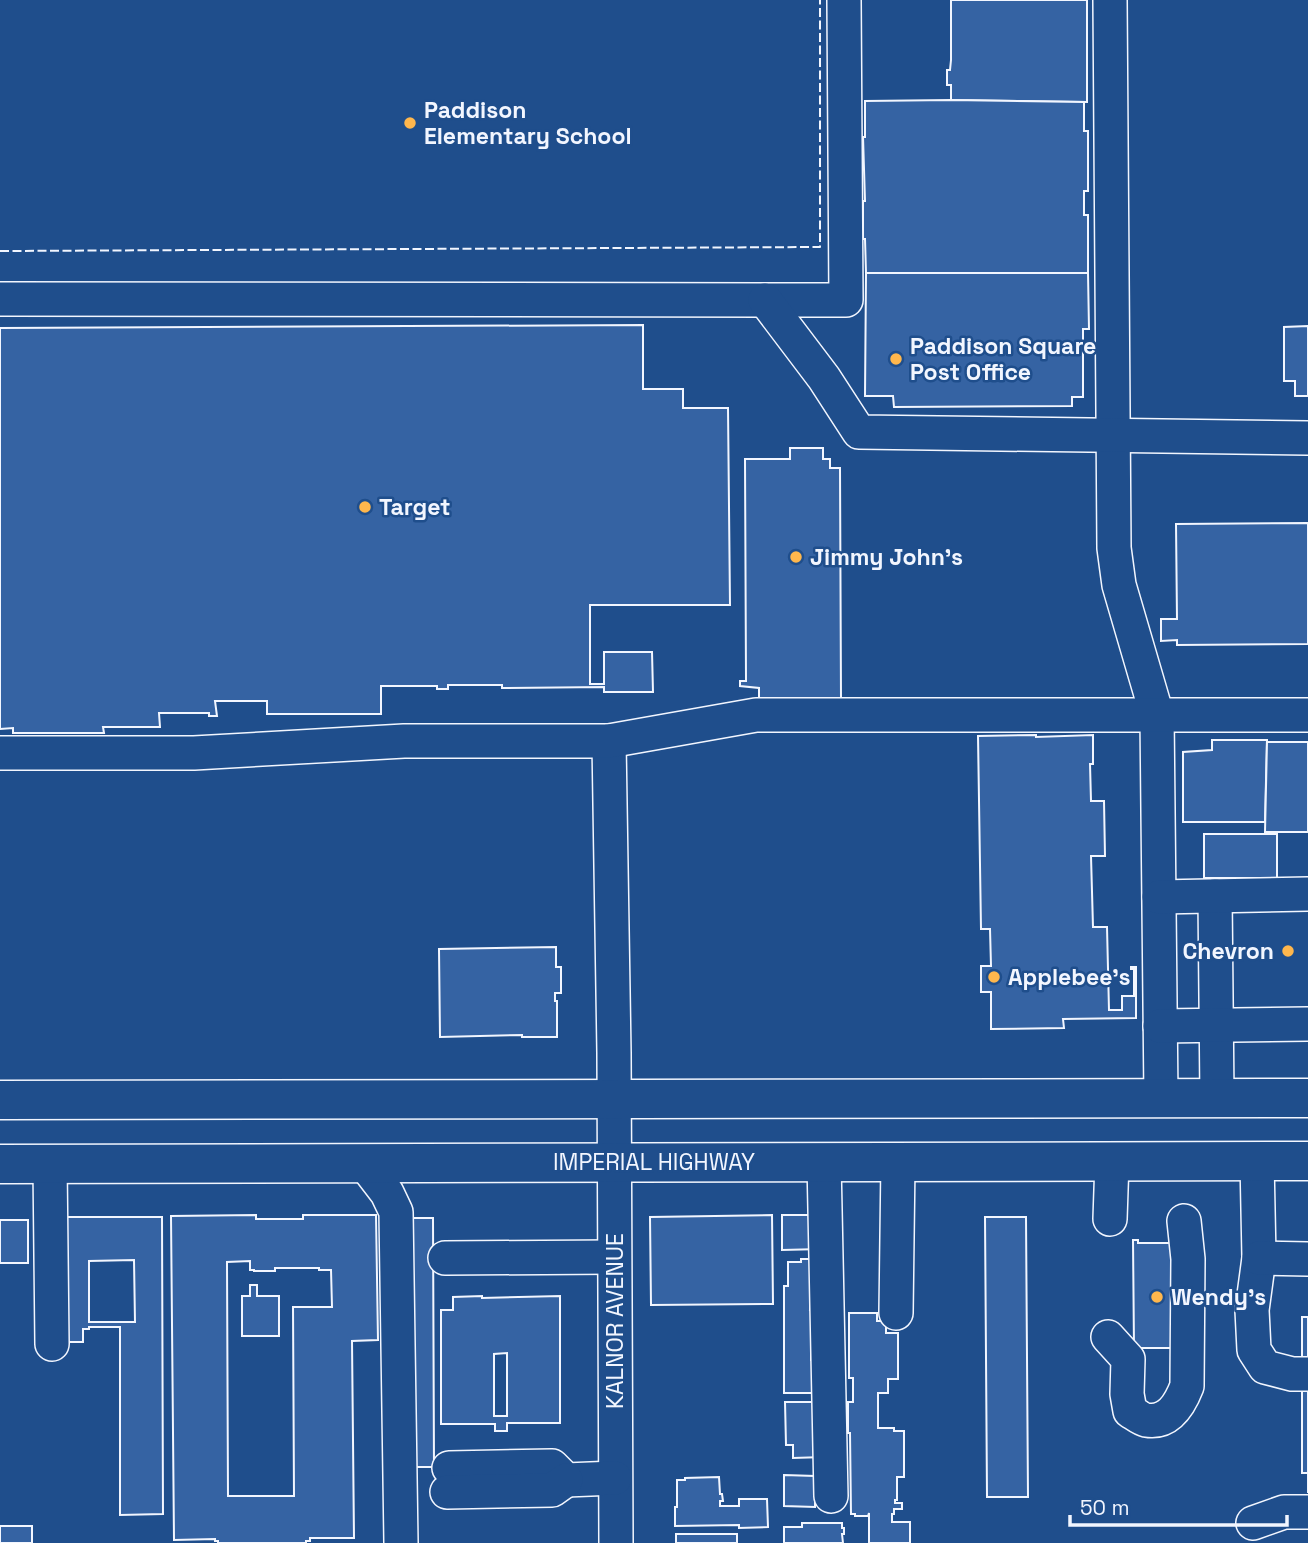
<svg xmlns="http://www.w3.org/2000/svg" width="1308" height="1543" font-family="'Space Grotesk',sans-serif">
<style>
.building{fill:#3563a3;stroke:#f2f6ff;stroke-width:2;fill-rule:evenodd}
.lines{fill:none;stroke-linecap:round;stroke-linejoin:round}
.minor-casing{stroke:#f2f6ff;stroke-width:36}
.major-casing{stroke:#f2f6ff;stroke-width:41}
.minor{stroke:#1f4e8c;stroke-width:33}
.major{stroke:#1f4e8c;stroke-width:38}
.fence{stroke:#f2f6ff;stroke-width:2;stroke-dasharray:9 3.5;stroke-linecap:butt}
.poi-dot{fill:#ffb74d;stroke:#1f4e8c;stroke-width:2.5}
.labels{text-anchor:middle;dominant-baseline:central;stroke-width:5;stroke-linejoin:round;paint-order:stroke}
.poi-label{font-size:23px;font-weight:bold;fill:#f2f6ff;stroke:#1f4e8c;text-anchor:start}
.street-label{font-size:23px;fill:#f2f6ff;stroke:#1f4e8c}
</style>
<rect width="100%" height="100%" fill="#1f4e8c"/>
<g class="building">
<polygon points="951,0 1087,0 1087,102 951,100 951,85 947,85 947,70 950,70 951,60"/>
<polygon points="951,100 1084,102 1084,131 1088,131 1088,191 1084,191 1084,215 1088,215 1088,273 866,273 865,239 863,239 863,201 865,201 863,137 865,137 865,101"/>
<polygon points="866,273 1088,273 1089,329 1083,329 1083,397 1072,397 1072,406 894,407 893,396 865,396"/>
<polygon points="643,325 643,389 683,389 683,408 728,408 730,605 590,605 590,684 604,684 604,652 652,652 653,692 604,692 604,687 502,688 502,685 448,685 448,689 437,689 437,686 381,686 381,714 267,714 267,701 215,701 217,716 209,716 209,713 159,713 160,727 103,727 104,733 13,733 13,728 0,729 0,328"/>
<polygon points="1308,326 1308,396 1295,396 1295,381 1284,381 1284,327"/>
<polygon points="790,448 823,448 823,459 830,459 830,468 840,468 841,700 759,700 759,688 740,686 740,681 746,681 745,459 790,459"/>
<polygon points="1308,523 1308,644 1177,645 1177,640 1161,641 1161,619 1177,619 1176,524"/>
<polygon points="1036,735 1036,737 1093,735 1093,764 1090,764 1091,801 1104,801 1105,856 1091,856 1093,927 1107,927 1109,1010 1122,1010 1122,996 1134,996 1134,969 1131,969 1131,967 1136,967 1136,1018 1063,1019 1064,1028 991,1029 991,992 981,992 981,966 991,966 990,929 981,929 978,736"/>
<polygon points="1212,740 1267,740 1265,822 1183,822 1183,752 1212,750"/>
<polygon points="1267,742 1308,742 1308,832 1265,832"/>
<rect x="1204" y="834" width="73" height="44"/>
<polygon points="556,947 556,967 561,967 561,993 555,993 555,1001 557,1001 557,1037 522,1037 522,1035 440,1037 439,949"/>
<path d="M256 1215V1219H303V1215H376L378 1340 352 1341 354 1538H310V1541H306V1543H218V1541H215V1539L174 1540 171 1216ZM250 1261V1270H254V1271H275V1268H319V1270H331L332 1307H293L294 1496H228L227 1262Z"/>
<polygon points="772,1215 773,1304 651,1305 650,1217"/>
<polygon points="782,1215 820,1215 821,1249 782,1250"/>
<path d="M60 1217H162L163 1514 120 1515V1327H89V1329H83V1342H62ZM134 1260 135 1322H89V1261Z"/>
<polygon points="985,1217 1026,1217 1028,1497 987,1497"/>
<polygon points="406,1218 433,1218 434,1467 408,1467"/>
<rect x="0" y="1220" width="28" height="43"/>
<polygon points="1133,1240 1138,1240 1138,1243 1176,1243 1180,1348 1134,1348"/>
<polygon points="801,1259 813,1259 810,1310 822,1310 822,1340 811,1340 811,1360 822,1360 822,1393 784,1393 784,1286 788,1286 788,1262 801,1262"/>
<polygon points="250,1285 257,1285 257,1296 279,1296 279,1336 242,1336 242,1296 250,1296"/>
<path d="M482 1296V1298L560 1296V1423H507V1431H495V1424H441V1310H453V1297ZM507 1353V1416H494V1354Z"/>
<polygon points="849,1313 877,1313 877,1321 886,1321 886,1333 898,1333 898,1379 888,1379 888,1393 878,1393 878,1428 894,1428 894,1431 904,1431 904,1477 897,1477 897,1500 895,1500 895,1503 902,1503 902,1509 894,1509 894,1514 892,1514 892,1522 910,1522 910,1543 869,1543 869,1513 868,1516 855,1516 855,1514 851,1514 850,1433 848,1433 848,1402 853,1402 853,1378 849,1378"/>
<rect x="1302" y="1317" width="6" height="43"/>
<polygon points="1302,1384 1308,1384 1308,1493 1308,1473 1302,1473"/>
<polygon points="785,1402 823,1402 824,1457 793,1458 793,1445 786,1445"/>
<polygon points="784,1475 815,1476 815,1507 784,1506"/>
<polygon points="719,1477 720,1494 722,1494 723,1501 720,1501 720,1506 739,1506 739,1499 767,1499 768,1527 739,1528 739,1525 675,1526 675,1507 677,1507 677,1480 685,1480 685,1478"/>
<polygon points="802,1523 842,1523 842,1528 844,1528 844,1534 842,1534 843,1543 784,1543 784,1527 802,1527"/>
<rect x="0" y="1526" width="32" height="17"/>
<rect x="676" y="1534" width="61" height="9"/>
</g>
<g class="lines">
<defs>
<g id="minor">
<polyline points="1110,0 1114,548 1119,585 1157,715 1161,1098"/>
<polyline points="0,299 846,300 844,0"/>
<polyline points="765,300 824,378 859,432 1308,438"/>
<polyline points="609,741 614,1053 616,1543"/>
<polyline points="0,753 194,753 404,741 609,741 756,715 1308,715"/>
<polyline points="1215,896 1217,1098"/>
<polyline points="1159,897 1308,894"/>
<polyline points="1160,1026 1308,1024"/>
<polyline points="1257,1161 1259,1258 1252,1310 1254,1350 1265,1367 1292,1374 1308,1374"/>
<polyline points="824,1162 831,1496"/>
<polyline points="364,1163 387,1193 396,1212 401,1543"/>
<polyline points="50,1164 52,1344"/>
<polyline points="1110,1219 1112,1161"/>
<polyline points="445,1258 614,1257"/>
<polyline points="1259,1258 1308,1259"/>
<polyline points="896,1313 898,1162"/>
<path d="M1108 1337 1128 1359 1127 1394 1130 1411C1135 1414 1141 1419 1146 1420 1169 1424 1180 1404 1187 1386L1188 1259 1184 1221"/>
<polyline points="449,1468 552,1466 566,1480 615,1478"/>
<polyline points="447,1492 552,1490 566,1480"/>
<polyline points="1253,1523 1284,1512 1308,1512"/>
</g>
<g id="major">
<polyline points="0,1100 1308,1098"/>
<polyline points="0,1164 1308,1161"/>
</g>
</defs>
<use href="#minor" class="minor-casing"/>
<use href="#major" class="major-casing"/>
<use href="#minor" class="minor"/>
<use href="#major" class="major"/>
<polyline class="fence" points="0,251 820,247 820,0"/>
</g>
<g class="poi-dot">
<circle cx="410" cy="123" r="7"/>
<circle cx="896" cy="359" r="7"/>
<circle cx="365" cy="507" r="7"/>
<circle cx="796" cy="557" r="7"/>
<circle cx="1288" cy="951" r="7"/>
<circle cx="994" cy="977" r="7"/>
<circle cx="1157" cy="1297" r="7"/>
</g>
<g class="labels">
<g class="poi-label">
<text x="424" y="110">Paddison<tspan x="424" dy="26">Elementary School</tspan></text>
<text x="910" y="346">Paddison Square<tspan x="910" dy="26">Post Office</tspan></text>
<text x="379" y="507">Target</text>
<text x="810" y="557">Jimmy John's</text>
<text x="1274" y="951" text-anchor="end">Chevron</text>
<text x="1008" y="977">Applebee's</text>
<text x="1171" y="1297">Wendy's</text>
</g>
<g class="street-label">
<text x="654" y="1162">IMPERIAL HIGHWAY</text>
<text transform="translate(615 1321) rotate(-90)">KALNOR AVENUE</text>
</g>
</g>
<path d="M1070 1515v10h217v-10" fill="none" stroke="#f2f6ff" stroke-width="3.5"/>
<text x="1080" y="1515" font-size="21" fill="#f2f6ff" stroke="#1f4e8c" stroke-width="5" paint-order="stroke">50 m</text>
</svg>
